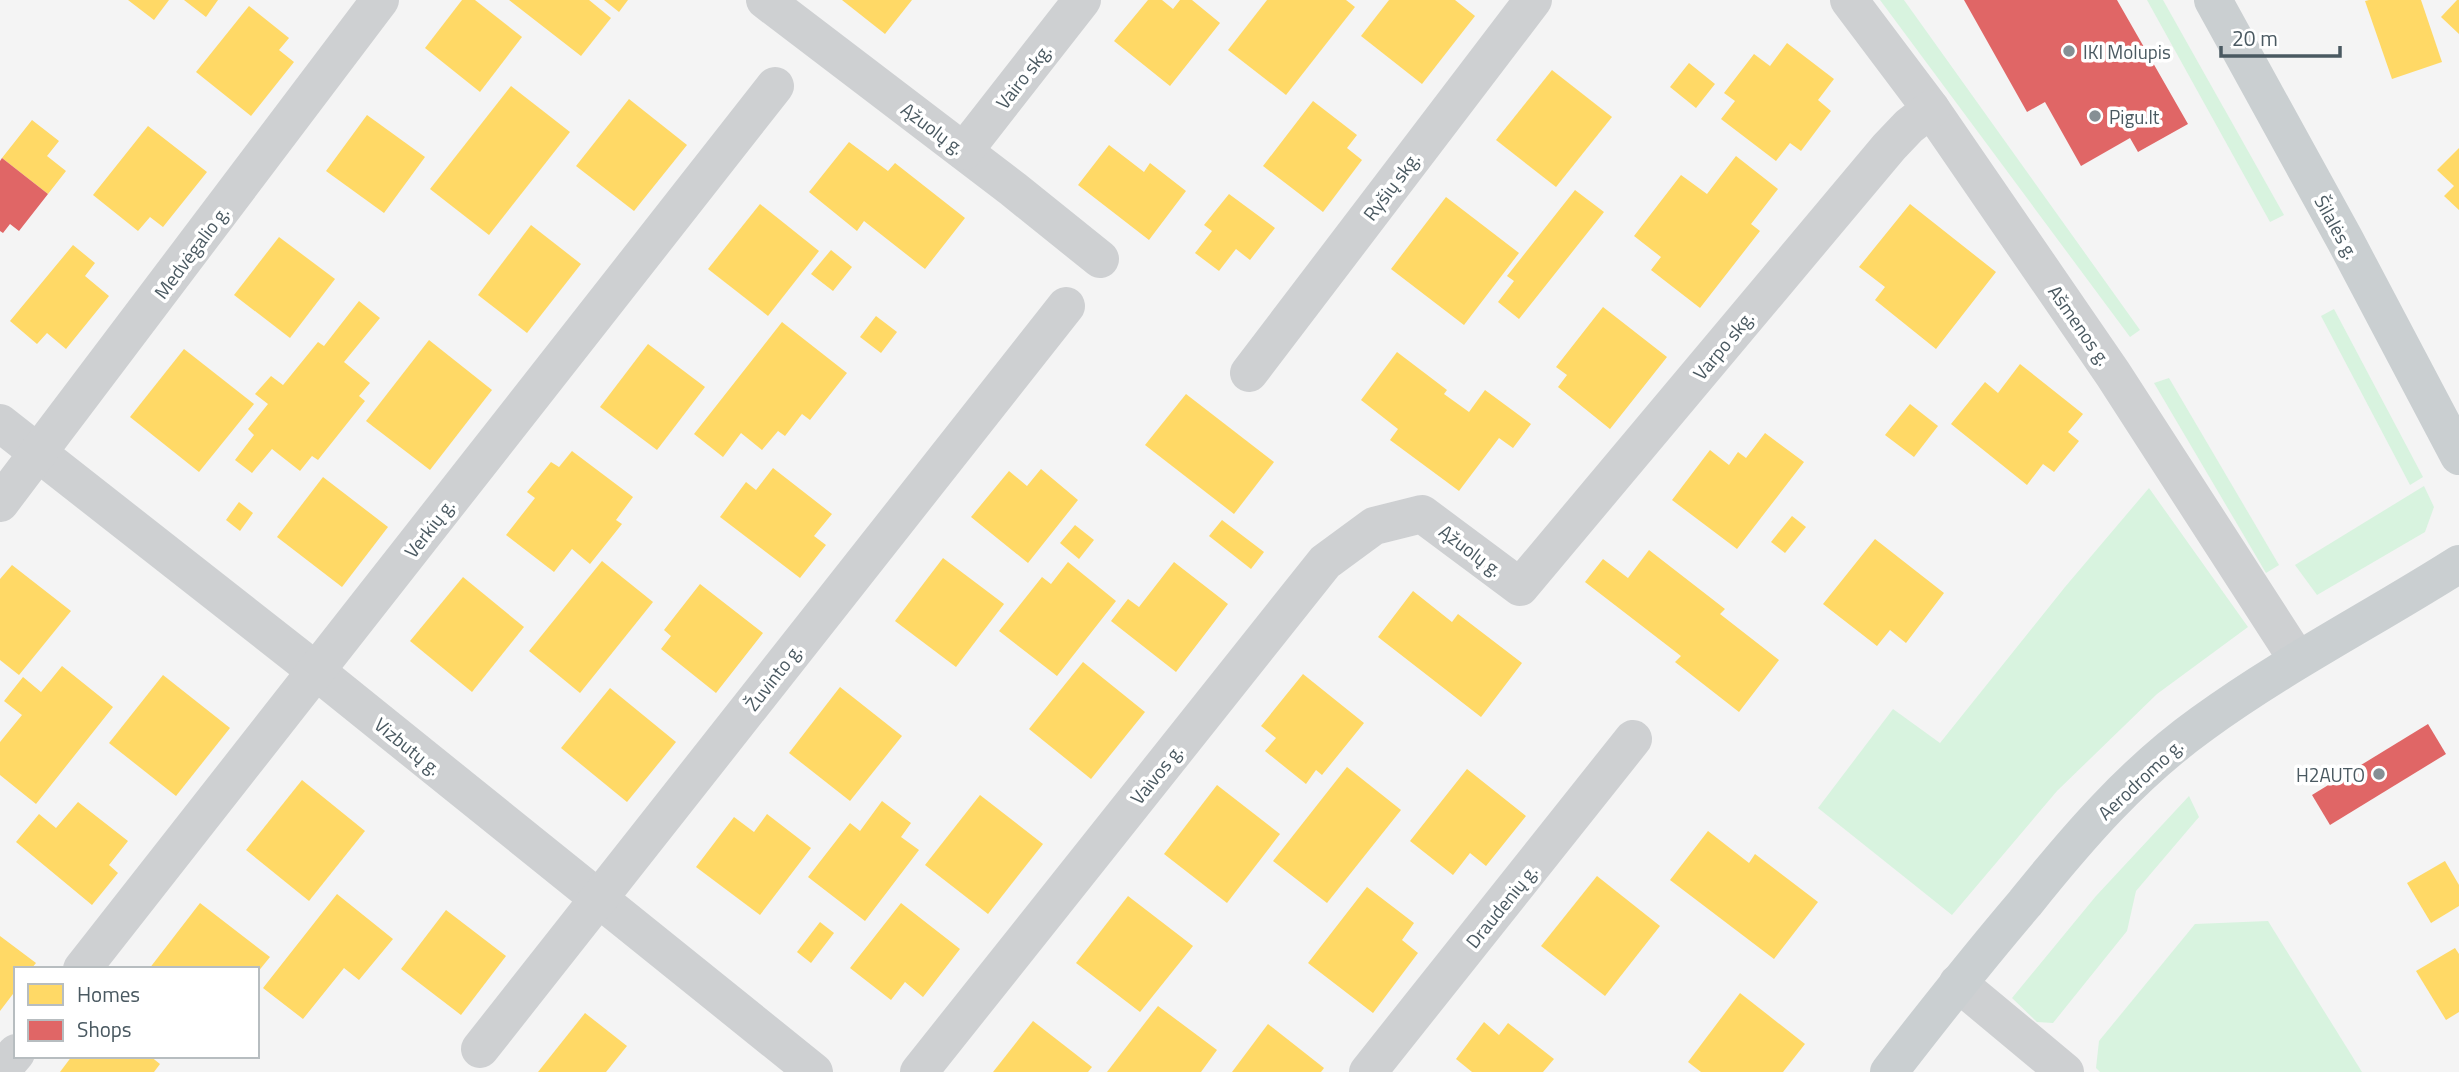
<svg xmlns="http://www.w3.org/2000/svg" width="2459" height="1072" font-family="'Titillium Web',sans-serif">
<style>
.green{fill:#d8f3df}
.homes{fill:#ffd966}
.shops{fill:#e06666}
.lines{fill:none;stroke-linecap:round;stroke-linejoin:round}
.minor{stroke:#ced0d2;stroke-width:38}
.major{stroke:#cacfd1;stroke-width:38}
.poi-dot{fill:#868f94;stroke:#fff;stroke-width:2.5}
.labels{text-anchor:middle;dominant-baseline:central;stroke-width:7;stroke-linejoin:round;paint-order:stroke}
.poi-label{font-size:19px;fill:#4a5961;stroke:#fff;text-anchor:start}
.street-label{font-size:19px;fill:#4a5961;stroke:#fff}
</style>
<rect width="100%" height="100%" fill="#f4f4f4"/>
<g class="green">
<polygon points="1880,0 1904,0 2140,330 2130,337"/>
<polygon points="2147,0 2163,0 2284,215 2270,222"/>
<polygon points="2334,309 2423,477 2410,485 2321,316"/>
<polygon points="2169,378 2279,565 2266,573 2154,383"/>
<polygon points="2424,486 2434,507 2425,532 2317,595 2295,565"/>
<polygon points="2149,488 2248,627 2157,694 2057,791 1952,915 1818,808 1893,709 1940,743 2065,587"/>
<polygon points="2189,796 2199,817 2136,891 2127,931 2053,1023 2037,1022 2012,998 2096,896"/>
<polygon points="2268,921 2362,1072 2100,1072 2096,1068 2099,1041 2195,924"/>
</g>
<g class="homes">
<polygon points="128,0 169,0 154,20"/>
<polygon points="184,0 218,0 206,17"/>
<polygon points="462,0 475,0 522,37 480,92 425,48"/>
<polygon points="509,0 589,0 611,18 581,56"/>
<polygon points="604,0 628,0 619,12"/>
<polygon points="842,0 912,0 885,34"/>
<polygon points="1148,0 1162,0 1173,9 1180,0 1192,0 1220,23 1170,86 1114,41"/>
<polygon points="1267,0 1346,0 1355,7 1286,95 1228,50"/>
<polygon points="1389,0 1455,0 1475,16 1422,84 1361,36"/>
<polygon points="2369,0 2421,0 2442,62 2392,79 2365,1"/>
<polygon points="2457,0 2459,0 2459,34 2441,17"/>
<polygon points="249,6 289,38 279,50 294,62 251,116 196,72"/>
<polygon points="1787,43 1834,79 1818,100 1831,111 1801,151 1790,143 1776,161 1721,119 1735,101 1724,93 1754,54 1770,66"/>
<polygon points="1689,63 1715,84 1696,108 1670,87"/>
<polygon points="1552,70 1612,117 1556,187 1496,140"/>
<polygon points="511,86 570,132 489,235 430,189"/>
<polygon points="629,99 687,145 634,211 576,166"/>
<polygon points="1313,101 1357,135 1347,148 1362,160 1323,212 1263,166"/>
<polygon points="367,115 425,157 384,213 326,171"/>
<polygon points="32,120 59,141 47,156 66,171 48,194 2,158"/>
<polygon points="148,126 207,172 163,227 150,217 138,231 93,195"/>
<polygon points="849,142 888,171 895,163 965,218 925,269 864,221 857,231 809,192"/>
<polygon points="1109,145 1144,172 1150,163 1186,191 1149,240 1078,185"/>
<polygon points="2459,148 2459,210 2444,196 2454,186 2437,170"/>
<polygon points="1736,156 1778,189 1751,224 1760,231 1700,308 1651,270 1661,257 1634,236 1681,175 1707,194"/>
<polygon points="1575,190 1604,212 1519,319 1498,302 1514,281 1507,276"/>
<polygon points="1229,194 1275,228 1250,260 1236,249 1219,271 1195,253 1212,231 1204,225"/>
<polygon points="1446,197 1519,253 1464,325 1391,269"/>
<polygon points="760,204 819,251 768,316 708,269"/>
<polygon points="1910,204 1996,272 1936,349 1875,300 1885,287 1859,267"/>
<polygon points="531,225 581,264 527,333 478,295"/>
<polygon points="279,237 335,279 290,338 234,295"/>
<polygon points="73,245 95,263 85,276 109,296 66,349 47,333 37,344 10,321"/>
<polygon points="831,250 852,267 833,291 811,274"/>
<polygon points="359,301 380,318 344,362 370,383 359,396 365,401 318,460 312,456 300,471 272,449 252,473 235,460 254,435 248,429 268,404 255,394 271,376 283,385 318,342 324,346"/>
<polygon points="1603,307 1667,357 1610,429 1558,387 1567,375 1556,367"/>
<polygon points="876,316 897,332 881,353 860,337"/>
<polygon points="782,322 847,373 810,420 802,414 785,436 778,431 762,450 741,433 723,457 694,434"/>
<polygon points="429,340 492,390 430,470 366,421"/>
<polygon points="648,344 705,387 657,450 600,407"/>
<polygon points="184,349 254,404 199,472 130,417"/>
<polygon points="1397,352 1447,390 1444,394 1469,412 1485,390 1531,424 1513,448 1499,438 1459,491 1390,440 1398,429 1361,400"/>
<polygon points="2020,364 2083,414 2068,432 2079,441 2054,472 2043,464 2027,485 1951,424 1985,382 1998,393"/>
<polygon points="1186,394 1274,462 1234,514 1145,445"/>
<polygon points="1910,404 1938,426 1914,457 1885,435"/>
<polygon points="1765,433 1804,462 1737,549 1672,500 1710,450 1729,465 1738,452 1746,458"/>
<polygon points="572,451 633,497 616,520 622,524 590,564 572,549 554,572 506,535 535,498 527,492 551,462 559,467"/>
<polygon points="773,468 832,514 814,536 826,545 800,578 720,517 746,482 756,490"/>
<polygon points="1041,469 1078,500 1028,563 971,517 1009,471 1027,486"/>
<polygon points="323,477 388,527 342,587 277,537"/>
<polygon points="239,502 253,513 240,531 226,520"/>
<polygon points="1792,516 1806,527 1785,553 1771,542"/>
<polygon points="1222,520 1264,552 1251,569 1209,536"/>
<polygon points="1075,525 1094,540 1079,559 1060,543"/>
<polygon points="1875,539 1944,593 1906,643 1890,630 1877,646 1823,604"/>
<polygon points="1649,550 1725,609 1720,614 1779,660 1739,712 1675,662 1681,656 1585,582 1603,559 1628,578"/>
<polygon points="943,558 1004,604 956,667 895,621"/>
<polygon points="602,561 653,602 580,693 529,651"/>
<polygon points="1068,562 1116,601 1057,676 999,631 1042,577 1051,584"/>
<polygon points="1174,562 1228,604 1176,672 1111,621 1128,599 1139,607"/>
<polygon points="12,565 71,611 19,675 0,660 0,579"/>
<polygon points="463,577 524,627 472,692 410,641"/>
<polygon points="700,584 763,633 716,693 661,649 671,636 664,630"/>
<polygon points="1413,591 1452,622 1458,614 1522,663 1481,717 1378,637"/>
<polygon points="1083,662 1145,712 1091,779 1029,729"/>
<polygon points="62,666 113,707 36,804 0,775 0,742 22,715 4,701 23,677 41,692"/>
<polygon points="1303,674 1364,723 1322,775 1316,770 1306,784 1265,751 1276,738 1261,726"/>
<polygon points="163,675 230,728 176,796 109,743"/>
<polygon points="840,687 902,736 850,801 789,753"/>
<polygon points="610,688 676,742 627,802 561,748"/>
<polygon points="1347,767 1401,810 1327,903 1273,861"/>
<polygon points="1467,769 1526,816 1486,866 1470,853 1453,875 1410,841"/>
<polygon points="302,780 365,831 309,901 246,850"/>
<polygon points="1217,785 1280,834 1227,903 1164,854"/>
<polygon points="980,795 1043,844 988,914 925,865"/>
<polygon points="882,801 911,823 901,837 919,850 865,921 808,877 850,823 860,831"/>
<polygon points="78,802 128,841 109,865 118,873 92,905 16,842 39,814 56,828"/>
<polygon points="767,814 811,848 760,915 696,867 734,817 754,832"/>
<polygon points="1708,831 1749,863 1755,854 1818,902 1774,959 1670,880"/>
<polygon points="2445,861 2459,885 2459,906 2431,923 2407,883"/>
<polygon points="1597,876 1660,926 1605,996 1541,946"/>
<polygon points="1367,887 1414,923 1402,940 1418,953 1373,1013 1308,963"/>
<polygon points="337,894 393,939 359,980 344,968 303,1019 263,988"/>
<polygon points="1128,896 1193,946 1140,1012 1076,963"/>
<polygon points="200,903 270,957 257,973 257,969 149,969"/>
<polygon points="901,903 960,949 923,997 905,982 891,1000 850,968"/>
<polygon points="446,910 506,956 461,1015 401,969"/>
<polygon points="820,922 834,933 811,963 797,952"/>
<polygon points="0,936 36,963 31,969 16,969 16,990 0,1011"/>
<polygon points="2455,948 2459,954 2459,1012 2446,1020 2416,971"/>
<polygon points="1740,993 1805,1044 1783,1072 1701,1072 1688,1062"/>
<polygon points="1158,1006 1217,1050 1201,1072 1107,1072"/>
<polygon points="585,1013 627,1046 606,1072 538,1072"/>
<polygon points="1033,1021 1092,1067 1088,1072 993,1072"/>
<polygon points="1484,1022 1499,1035 1508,1023 1554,1059 1543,1072 1472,1072 1456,1059"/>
<polygon points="1268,1024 1324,1068 1321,1072 1232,1072"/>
<polygon points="72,1056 150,1056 160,1064 154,1072 60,1072"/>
</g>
<g class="shops">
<polygon points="1964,0 2117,0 2188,124 2138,152 2130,138 2081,166 2045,102 2027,112"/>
<polygon points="2,158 48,194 19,231 10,224 3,233 0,231 0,161"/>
<polygon points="2428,724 2446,754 2330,825 2312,795"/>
</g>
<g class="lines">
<g class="minor">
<polyline points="765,0 1013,189 1100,259"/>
<polyline points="1849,0 1931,109 2113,374 2297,659"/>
<polyline points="964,151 1082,0"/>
<polyline points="1249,373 1533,0"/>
<polyline points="0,423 316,671 814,1072"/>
<polyline points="0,503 380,0"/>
<polyline points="82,969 775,86"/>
<polyline points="1958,983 2065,1072"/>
<polyline points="480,1049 1066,306"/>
<polyline points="0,1072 16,1053"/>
<polyline points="919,1072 1325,562 1374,526 1422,514 1520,587 1889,147 1909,126 1931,109"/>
<polyline points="1368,1072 1633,739"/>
</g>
<g class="major">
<polyline points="2213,0 2345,240 2459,456"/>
<path d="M1889 1072C1933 1015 1978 958 2025 903 2078 837 2133 773 2203 723 2284 664 2374 618 2459 564"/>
</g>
</g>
<g class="poi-dot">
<circle cx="2069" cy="51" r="7"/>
<circle cx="2095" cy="116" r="7"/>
<circle cx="2379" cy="774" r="7"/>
</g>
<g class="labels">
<g class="poi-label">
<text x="2083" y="51">IKI Molupis</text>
<text x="2109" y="116">Pigu.lt</text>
<text x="2365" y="774" text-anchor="end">H2AUTO</text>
</g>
<g class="street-label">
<text transform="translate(1023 76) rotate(-52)">Vairo skg.</text>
<text transform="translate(933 128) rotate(37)">Ąžuolų g.</text>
<text transform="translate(1391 186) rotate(-53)">Ryšių skg.</text>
<text transform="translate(2337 227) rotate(61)">Šilalės g.</text>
<text transform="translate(191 252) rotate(-53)">Medvėgalio g.</text>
<text transform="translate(2080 325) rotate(55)">Ašmenos g.</text>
<text transform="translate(1723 345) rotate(-50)">Varpo skg.</text>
<text transform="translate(429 528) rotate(-52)">Verkių g.</text>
<text transform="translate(1471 550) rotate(37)">Ąžuolų g.</text>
<text transform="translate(773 677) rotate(-52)">Žuvinto g.</text>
<text transform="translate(408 746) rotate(39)">Vizbutų g.</text>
<text transform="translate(1156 774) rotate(-51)">Vaivos g.</text>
<text transform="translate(2140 779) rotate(-43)">Aerodromo g.</text>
<text transform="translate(1501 906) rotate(-51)">Draudenių g.</text>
</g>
</g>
<rect x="14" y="967" width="245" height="91" fill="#ffffff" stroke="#b7bdc0" stroke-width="2"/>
<rect x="28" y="984" width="35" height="21" fill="#ffd966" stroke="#b7bdc0" stroke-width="2"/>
<text x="77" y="1002" font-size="21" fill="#4a5961">Homes</text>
<rect x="28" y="1020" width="35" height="21" fill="#e06666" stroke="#b7bdc0" stroke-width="2"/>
<text x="77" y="1037" font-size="21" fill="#4a5961">Shops</text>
<path d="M2221 46v10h119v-10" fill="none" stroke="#4a5961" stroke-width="3.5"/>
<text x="2232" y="46" font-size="21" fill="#4a5961" stroke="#ffffff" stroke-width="5" paint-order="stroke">20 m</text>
</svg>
